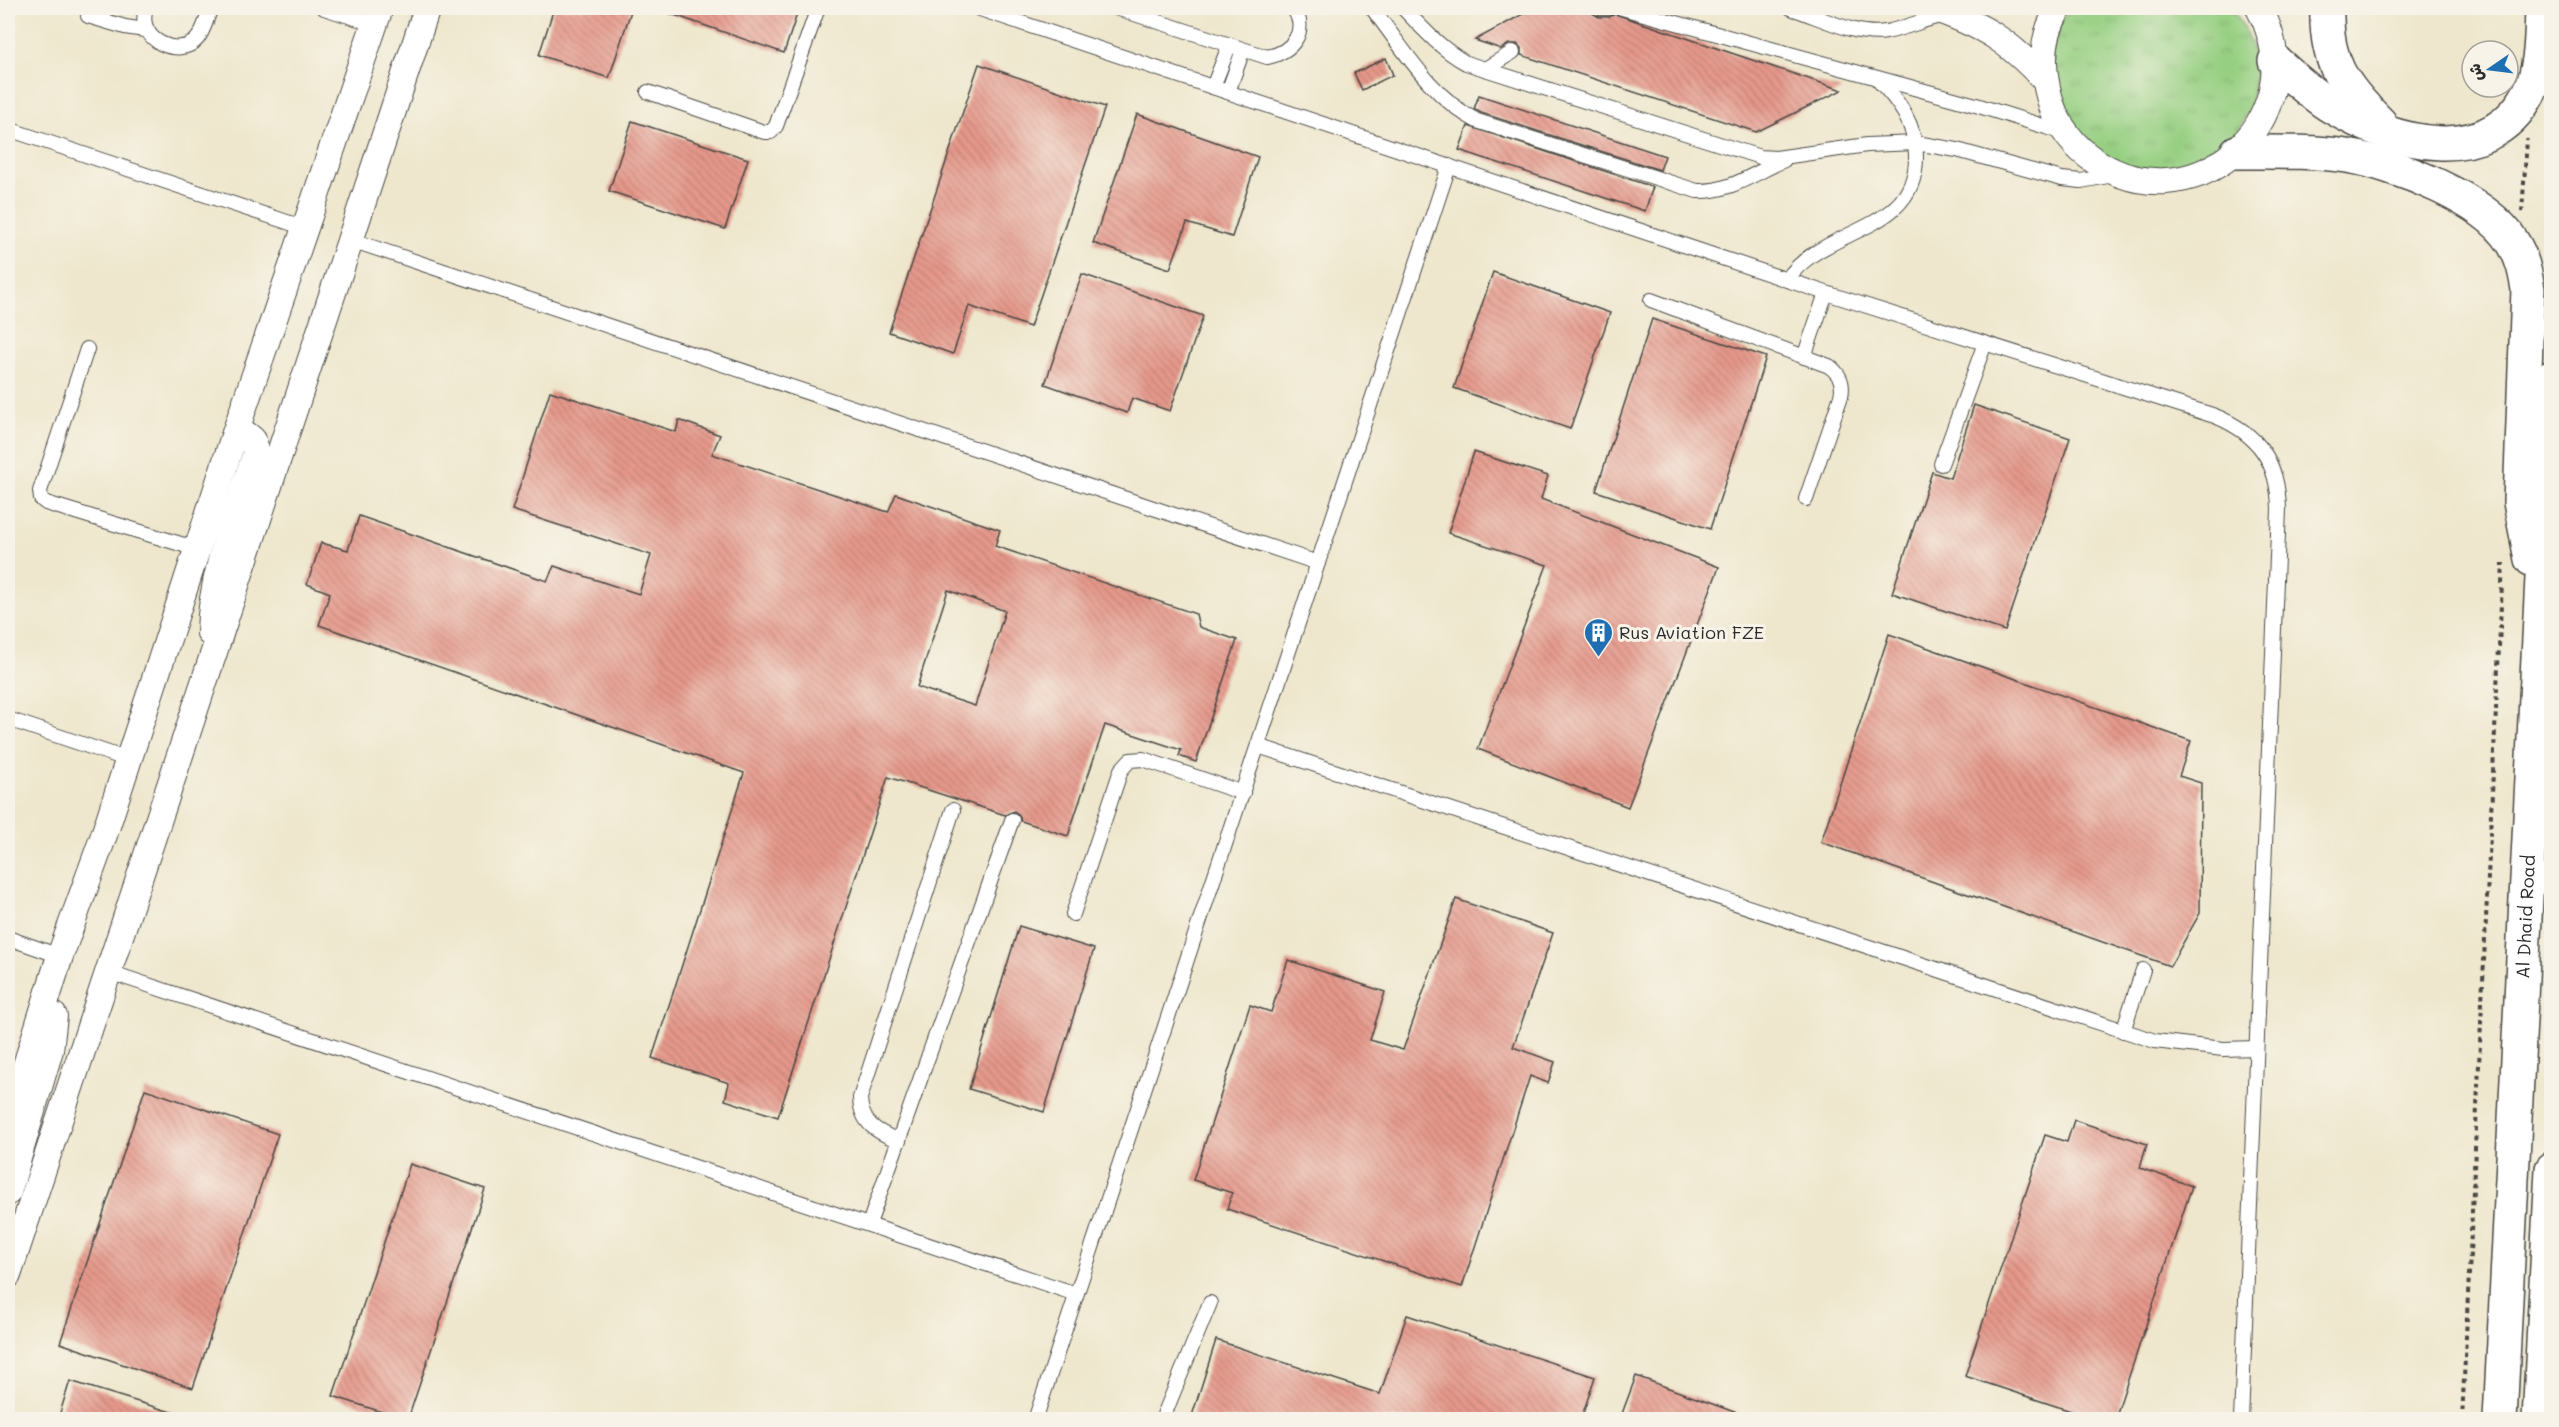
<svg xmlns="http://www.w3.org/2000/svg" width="2559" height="1427" font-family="Mali,'Playpen Sans Arabic',sans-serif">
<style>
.grass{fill:url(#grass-tufts);stroke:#607d56;stroke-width:1.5}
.building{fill:url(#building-back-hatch);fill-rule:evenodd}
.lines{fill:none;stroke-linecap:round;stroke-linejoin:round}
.lane-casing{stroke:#484743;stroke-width:16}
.street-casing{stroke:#484743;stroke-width:28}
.highway-casing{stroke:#484743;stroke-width:36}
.path{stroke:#484743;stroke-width:4;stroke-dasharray:4.5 4.5;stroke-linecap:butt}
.lane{stroke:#fff;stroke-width:14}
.street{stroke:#fff;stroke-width:26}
.highway{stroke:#fff;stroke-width:33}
.labels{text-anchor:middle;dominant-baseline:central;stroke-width:6;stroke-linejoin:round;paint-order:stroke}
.poi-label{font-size:18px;fill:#2b2b2b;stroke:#f7f3e8;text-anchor:start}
.street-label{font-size:18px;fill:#2b2b2b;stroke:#f7f3e8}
</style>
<defs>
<pattern id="grass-tufts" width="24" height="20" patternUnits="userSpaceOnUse" patternTransform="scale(1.5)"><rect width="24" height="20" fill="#96cf81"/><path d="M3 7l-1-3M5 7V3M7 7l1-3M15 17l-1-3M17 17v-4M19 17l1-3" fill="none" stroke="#81b270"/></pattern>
<pattern id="building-back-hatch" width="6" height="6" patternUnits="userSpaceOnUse" patternTransform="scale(1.5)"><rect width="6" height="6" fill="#e6998b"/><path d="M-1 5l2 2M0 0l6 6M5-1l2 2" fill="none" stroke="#bb7d72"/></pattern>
</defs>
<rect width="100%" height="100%" fill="#f7f3e8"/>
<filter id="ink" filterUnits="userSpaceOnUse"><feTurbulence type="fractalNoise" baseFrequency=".0167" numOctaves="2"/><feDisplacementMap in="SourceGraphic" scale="12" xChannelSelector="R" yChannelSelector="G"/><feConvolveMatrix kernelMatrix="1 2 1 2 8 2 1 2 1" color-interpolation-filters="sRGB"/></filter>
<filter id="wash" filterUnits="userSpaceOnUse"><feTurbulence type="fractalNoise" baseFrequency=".008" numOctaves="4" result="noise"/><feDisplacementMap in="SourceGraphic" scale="24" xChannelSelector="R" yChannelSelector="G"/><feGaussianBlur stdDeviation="1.35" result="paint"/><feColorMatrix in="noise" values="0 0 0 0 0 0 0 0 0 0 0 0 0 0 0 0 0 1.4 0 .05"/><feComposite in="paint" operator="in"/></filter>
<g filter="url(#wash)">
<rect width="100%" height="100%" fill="#eee7cd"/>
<polygon class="grass" points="2073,8 2230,8 2237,15 2252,46 2256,76 2250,106 2238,132 2191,171 2118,173 2062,126 2050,50 2063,18"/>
<g id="blocks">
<g class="building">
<polygon points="554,8 632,8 609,78 539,55"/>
<polygon points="661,8 799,8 784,53 660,10"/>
<polygon points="1534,8 1590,8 1592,13 1599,17 1609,17 1615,14 1842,90 1756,132 1521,55 1521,48 1517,44 1509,44 1501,49 1475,40"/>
<polygon points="1386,58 1393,75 1362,90 1354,73"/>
<polygon points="979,64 1105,107 1030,327 969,306 953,354 889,332"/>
<polygon points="1479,95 1665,156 1660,170 1481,113 1474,109"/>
<polygon points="1137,114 1258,157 1232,237 1187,223 1170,269 1093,243"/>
<polygon points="632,121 748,159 725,229 609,191"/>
<polygon points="1468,126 1653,187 1645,211 1459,150"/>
<polygon points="1493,272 1610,313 1570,429 1454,388"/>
<polygon points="1082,274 1203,316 1170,411 1132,398 1127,413 1045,384"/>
<polygon points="1652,319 1766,357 1710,529 1596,491"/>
<path d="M550 391 676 432 679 420 720 435 712 454 888 512 896 494 1000 530 995 546 1196 614 1199 627 1237 640 1196 762 1179 756 1181 750 1105 725 1068 836 1021 821 1019 815 1014 811 1005 815 888 777 778 1117 725 1100 729 1083 652 1058 744 773 319 625 330 593 307 584 321 543 348 550 359 516 547 581 554 566 639 594 651 555 512 510ZM948 590 1005 611 975 706 917 687Z"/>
<polygon points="1974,405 2070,438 2005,631 1892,593 1932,472 1950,478"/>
<polygon points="1474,452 1548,476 1541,499 1719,567 1628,807 1478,749 1547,565 1448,533"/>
<polygon points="1889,634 2191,741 2179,776 2201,783 2200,913 2170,966 1821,842"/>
<polygon points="1456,899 1553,933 1513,1047 1555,1062 1548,1083 1530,1076 1462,1287 1227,1209 1232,1193 1193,1180 1250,1005 1271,1012 1288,960 1385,992 1370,1040 1403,1050"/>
<polygon points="1019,926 1094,949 1044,1112 969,1089"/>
<polygon points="145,1089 278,1134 193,1388 60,1343"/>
<polygon points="2074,1120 2147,1144 2140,1168 2192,1186 2115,1419 2095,1419 1965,1376 2045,1135 2067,1142"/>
<polygon points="410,1164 485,1189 408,1419 403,1419 333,1396"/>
<polygon points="1407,1315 1595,1377 1581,1419 1191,1419 1216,1340 1380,1394"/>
<polygon points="1636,1376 1748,1417 1748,1419 1620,1419"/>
<polygon points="70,1381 181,1415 181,1419 58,1419"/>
</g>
</g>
</g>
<g filter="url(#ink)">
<use href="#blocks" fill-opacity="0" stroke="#484743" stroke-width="1.5"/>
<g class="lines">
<defs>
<g id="lane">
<path d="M146 8C135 41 180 59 197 39 204 31 207 17 211 8"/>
<polyline points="324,8 374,24"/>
<path d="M977 8 1826 293 2215 416C2259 434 2278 462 2279 509L2241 1420"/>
<path d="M1116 8 1267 57C1291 53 1310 31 1293 8"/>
<path d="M1372 8C1402 47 1432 98 1477 121L1697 191C1731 192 1754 173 1784 160"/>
<path d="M1403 8C1423 29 1441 49 1466 63L1760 157 1776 158 1867 145 1916 143 1957 150 2062 179 2081 181 2119 174"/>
<polyline points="1599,8 1608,8"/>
<polyline points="1622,8 1976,105 2065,133"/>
<path d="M1791 8C1820 17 1856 37 1886 32 1906 28 1925 19 1945 15"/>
<polyline points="88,16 125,27 145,30"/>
<polyline points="1485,69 1513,52"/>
<polyline points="1213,87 1229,46"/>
<polyline points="648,92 764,132 771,132 776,126 818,8"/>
<polyline points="1228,92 1243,50"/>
<polyline points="8,129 305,228"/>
<polyline points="351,240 1318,563"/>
<path d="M1787 280C1821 226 1917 235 1916 156 1916 125 1899 101 1878 80"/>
<path d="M1651 300 1829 366C1840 374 1844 383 1841 396L1806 499"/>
<polyline points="87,349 40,491 41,499 46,503 197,549"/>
<polyline points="1804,357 1826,293"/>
<polyline points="1941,464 1985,343"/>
<polyline points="8,719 129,760"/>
<polyline points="1258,746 2155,1041 2223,1049 2256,1048"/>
<polyline points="1073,914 1121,770 1130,760 1143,759 1243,793"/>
<polyline points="8,938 60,956"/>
<polyline points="109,972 1076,1294"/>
<polyline points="2123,1031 2143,970"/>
<path d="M899 1141C877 1132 861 1124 860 1098L953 810"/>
<polyline points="869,1224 1012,820"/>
<polyline points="1035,1420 1449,166"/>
<polyline points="1162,1420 1210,1303"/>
</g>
<g id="street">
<path d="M1933 8C1984 26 2006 39 2044 79"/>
<path d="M2059 8C2042 34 2041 66 2049 96 2054 119 2069 141 2088 156 2189 233 2320 119 2259 8"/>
<path d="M210 633C211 572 237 511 256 453L253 440 247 435 234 436"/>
<polyline points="8,1123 60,956 104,835 234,436 380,8"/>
<polyline points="8,1192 50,1050 54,1016"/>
<polyline points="8,1275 427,8"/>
</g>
<g id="highway">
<path d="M2327 8C2325 62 2343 86 2380 123"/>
<path d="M2275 61C2293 77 2311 94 2332 107 2392 143 2488 171 2529 93 2542 67 2541 35 2542 8"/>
<path d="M2237 152C2274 152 2311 151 2347 156 2396 164 2485 199 2512 241 2522 256 2525 272 2528 289L2520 502 2531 559"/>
<path id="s1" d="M2500 1420 2552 377"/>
<polyline points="2539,1420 2552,1169"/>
</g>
</defs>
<use href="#lane" class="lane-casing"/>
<use href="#street" class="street-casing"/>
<use href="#highway" class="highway-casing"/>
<g class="path">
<polyline points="2522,212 2527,139"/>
<polyline points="2462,1420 2503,563"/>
</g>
<use href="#lane" class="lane"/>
<use href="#street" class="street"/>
<use href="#highway" class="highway"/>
</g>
</g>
<defs>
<symbol id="building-pin" viewBox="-11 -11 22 30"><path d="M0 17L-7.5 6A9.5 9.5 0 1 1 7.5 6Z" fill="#1f6fb2" stroke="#f7f3e8"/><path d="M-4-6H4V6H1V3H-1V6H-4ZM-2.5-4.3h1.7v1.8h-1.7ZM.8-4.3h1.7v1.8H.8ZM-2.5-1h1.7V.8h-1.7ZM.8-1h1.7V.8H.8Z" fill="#fff"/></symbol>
</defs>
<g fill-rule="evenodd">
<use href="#building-pin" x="1582" y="616" width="33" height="45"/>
</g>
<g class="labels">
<g class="poi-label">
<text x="1619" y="632">Rus Aviation FZE</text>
</g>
<g class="street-label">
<text stroke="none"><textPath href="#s1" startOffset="504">Al Dhaid Road</textPath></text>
</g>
</g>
<rect width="2559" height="1427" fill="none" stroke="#f7f3e8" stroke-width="30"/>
<g transform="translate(2490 69) rotate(256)"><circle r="28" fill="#f7f3e8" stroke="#a5a39c" stroke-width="1.5"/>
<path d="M0-4.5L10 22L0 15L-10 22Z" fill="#1f6fb2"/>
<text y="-9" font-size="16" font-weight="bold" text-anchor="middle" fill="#2b2b2b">ش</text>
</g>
</svg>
